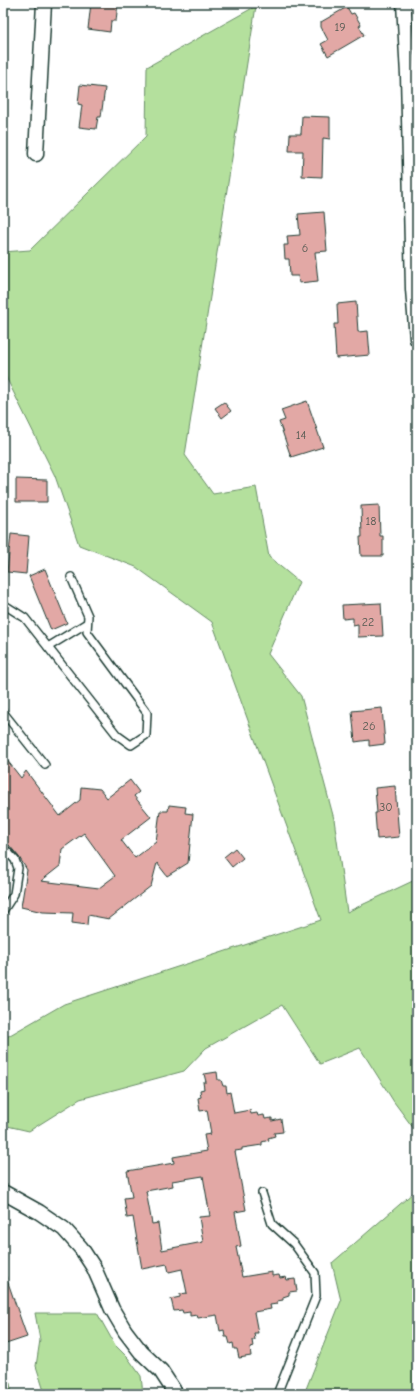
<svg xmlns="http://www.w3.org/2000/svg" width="420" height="1397" font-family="'Comic Neue',sans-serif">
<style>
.green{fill:#b4e09d;stroke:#6a8e68}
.building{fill:#e2a8a5;stroke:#1f3d34;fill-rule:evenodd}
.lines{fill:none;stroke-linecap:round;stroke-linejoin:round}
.service-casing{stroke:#1f3d34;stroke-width:10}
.minor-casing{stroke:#1f3d34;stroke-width:17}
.service{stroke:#fff;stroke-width:7}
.minor{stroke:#fff;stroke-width:14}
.labels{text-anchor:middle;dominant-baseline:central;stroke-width:3;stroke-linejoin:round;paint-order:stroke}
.number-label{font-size:12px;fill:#505850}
</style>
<rect width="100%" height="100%" fill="#fff"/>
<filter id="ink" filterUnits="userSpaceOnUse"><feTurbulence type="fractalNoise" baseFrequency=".025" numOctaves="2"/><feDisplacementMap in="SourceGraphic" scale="8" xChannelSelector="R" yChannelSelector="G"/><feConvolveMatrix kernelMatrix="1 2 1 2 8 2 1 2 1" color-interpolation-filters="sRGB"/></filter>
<g filter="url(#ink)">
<g class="green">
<polygon points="256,6 185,455 213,494 256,487 269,557 299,582 268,654 301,696 334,819 347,912 417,879 417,1133 394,1102 360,1048 320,1064 282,1005 206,1048 184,1071 80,1099 29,1131 3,1125 3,1039 64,1004 321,920 212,622 136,567 79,545 55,476 3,371 3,252 30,250 146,136 147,67"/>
<polygon points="414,1192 417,1192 417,1394 304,1394 341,1301 332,1263"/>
<polygon points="35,1313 97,1313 115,1345 128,1358 141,1376 143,1394 45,1394 36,1366 40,1340"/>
<polygon points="3,1358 5,1358 12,1394 3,1394"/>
</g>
<g class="building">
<polygon points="91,3 118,3 116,21 111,21 110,32 88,29"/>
<polygon points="347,7 351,14 354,13 361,25 359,26 364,35 328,56 321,44 328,40 321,27 321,22"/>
<polygon points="80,85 105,88 101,117 98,117 96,129 79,127 82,105 78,104"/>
<polygon points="302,116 330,117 330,139 323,138 322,177 302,176 303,151 289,151 290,134 301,134"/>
<polygon points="324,212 327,251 315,252 318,281 299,283 298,276 290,276 289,259 285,259 284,245 288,245 287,236 300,235 298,214"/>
<polygon points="356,302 358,332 368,331 370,355 336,358 334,324 338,324 337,304"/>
<polygon points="307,401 323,447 291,457 279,422 285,420 281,410"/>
<polygon points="224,402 231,411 222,418 215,408"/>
<polygon points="16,479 47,480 47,502 16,502"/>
<polygon points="379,505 380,536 383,536 383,556 361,556 360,537 362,537 361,506"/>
<polygon points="11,534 29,536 26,574 7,572"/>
<polygon points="45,569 67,623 51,630 29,576"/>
<polygon points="381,603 383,636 358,637 358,624 353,625 353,618 343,619 342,605"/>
<polygon points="382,708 385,744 369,746 369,740 355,742 352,711"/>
<path d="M3 755 21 778 26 771 60 816 80 800 81 787 100 789 107 798 130 780 139 792 134 796 151 817 121 840 135 858 156 842 160 811H168L169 805 186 807 185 813 193 814 188 863 167 876 157 863 151 886 109 919 88 915 87 925 72 923 73 913 43 912 21 907 27 870 19 857 3 838ZM84 833 115 876 99 888 41 881 60 866 62 849Z"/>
<polygon points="395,786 399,837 377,839 375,813 377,813 375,788"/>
<polygon points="235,848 243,858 232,867 224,857"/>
<path d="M217 1072 218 1080H221L223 1086H226L227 1093 230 1092 234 1113 250 1110 251 1114 257 1113 258 1116 264 1115 265 1119 272 1118V1121L281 1119 283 1132 274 1133 275 1136 268 1138 269 1140 262 1142V1145L242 1148V1150L235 1151 246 1210 235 1212 241 1246 236 1247 242 1277 272 1272V1276L279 1275 280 1278 286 1277 287 1280 295 1279 297 1291 289 1292V1295L283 1297V1300L277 1301V1304L270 1305 271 1309 254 1312 258 1333H254L255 1340H252L253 1347 250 1348 251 1356 239 1358 237 1349H234L233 1343 230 1344 228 1337H225L224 1330 220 1331 217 1315 198 1318 197 1315 190 1316V1312L183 1313 182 1310 174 1311 171 1299 180 1297V1294L187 1293 182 1269 169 1272 167 1264 142 1269 133 1217 127 1218 124 1198 132 1197 127 1171 174 1163 173 1157 207 1151 204 1135 211 1134 207 1110 200 1111 198 1098 201 1097 200 1090 204 1089 203 1082H206L204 1074ZM203 1176 210 1216 199 1217 203 1242 162 1250 158 1223 152 1224 146 1191 173 1186 172 1181Z"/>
<polygon points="3,1274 5,1274 27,1337 3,1345"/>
</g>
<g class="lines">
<defs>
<g id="service">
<polyline points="3,604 25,618 117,735 131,745 146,735 147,713 87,632 88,616 71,577"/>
<polyline points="48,647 87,623"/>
<polyline points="3,712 45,765"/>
<polyline points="3,847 15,860 18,868 14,894 3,911"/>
<polyline points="262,1193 272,1224 294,1244 315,1273 316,1296 277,1394"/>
</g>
<g id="minor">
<polyline points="404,3 408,75 413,289 417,339"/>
<polyline points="36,154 44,3"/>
<polyline points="3,1192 39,1212 64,1229 81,1248 94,1268 112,1309 125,1331 141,1352 161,1371 176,1394"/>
</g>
</defs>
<use href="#service" class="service-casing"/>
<use href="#minor" class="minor-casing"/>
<use href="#service" class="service"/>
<use href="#minor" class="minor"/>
</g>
</g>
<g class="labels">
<g class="number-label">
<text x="340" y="27">19</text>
<text x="305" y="248">6</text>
<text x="301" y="435">14</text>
<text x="371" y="521">18</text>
<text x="368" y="622">22</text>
<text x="369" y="726">26</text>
<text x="386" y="807">30</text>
</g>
</g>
<rect width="420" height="1397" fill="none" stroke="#fff" stroke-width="16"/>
<rect x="8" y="8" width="404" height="1381" fill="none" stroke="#1f3d34" stroke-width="1.5" filter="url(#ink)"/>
</svg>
